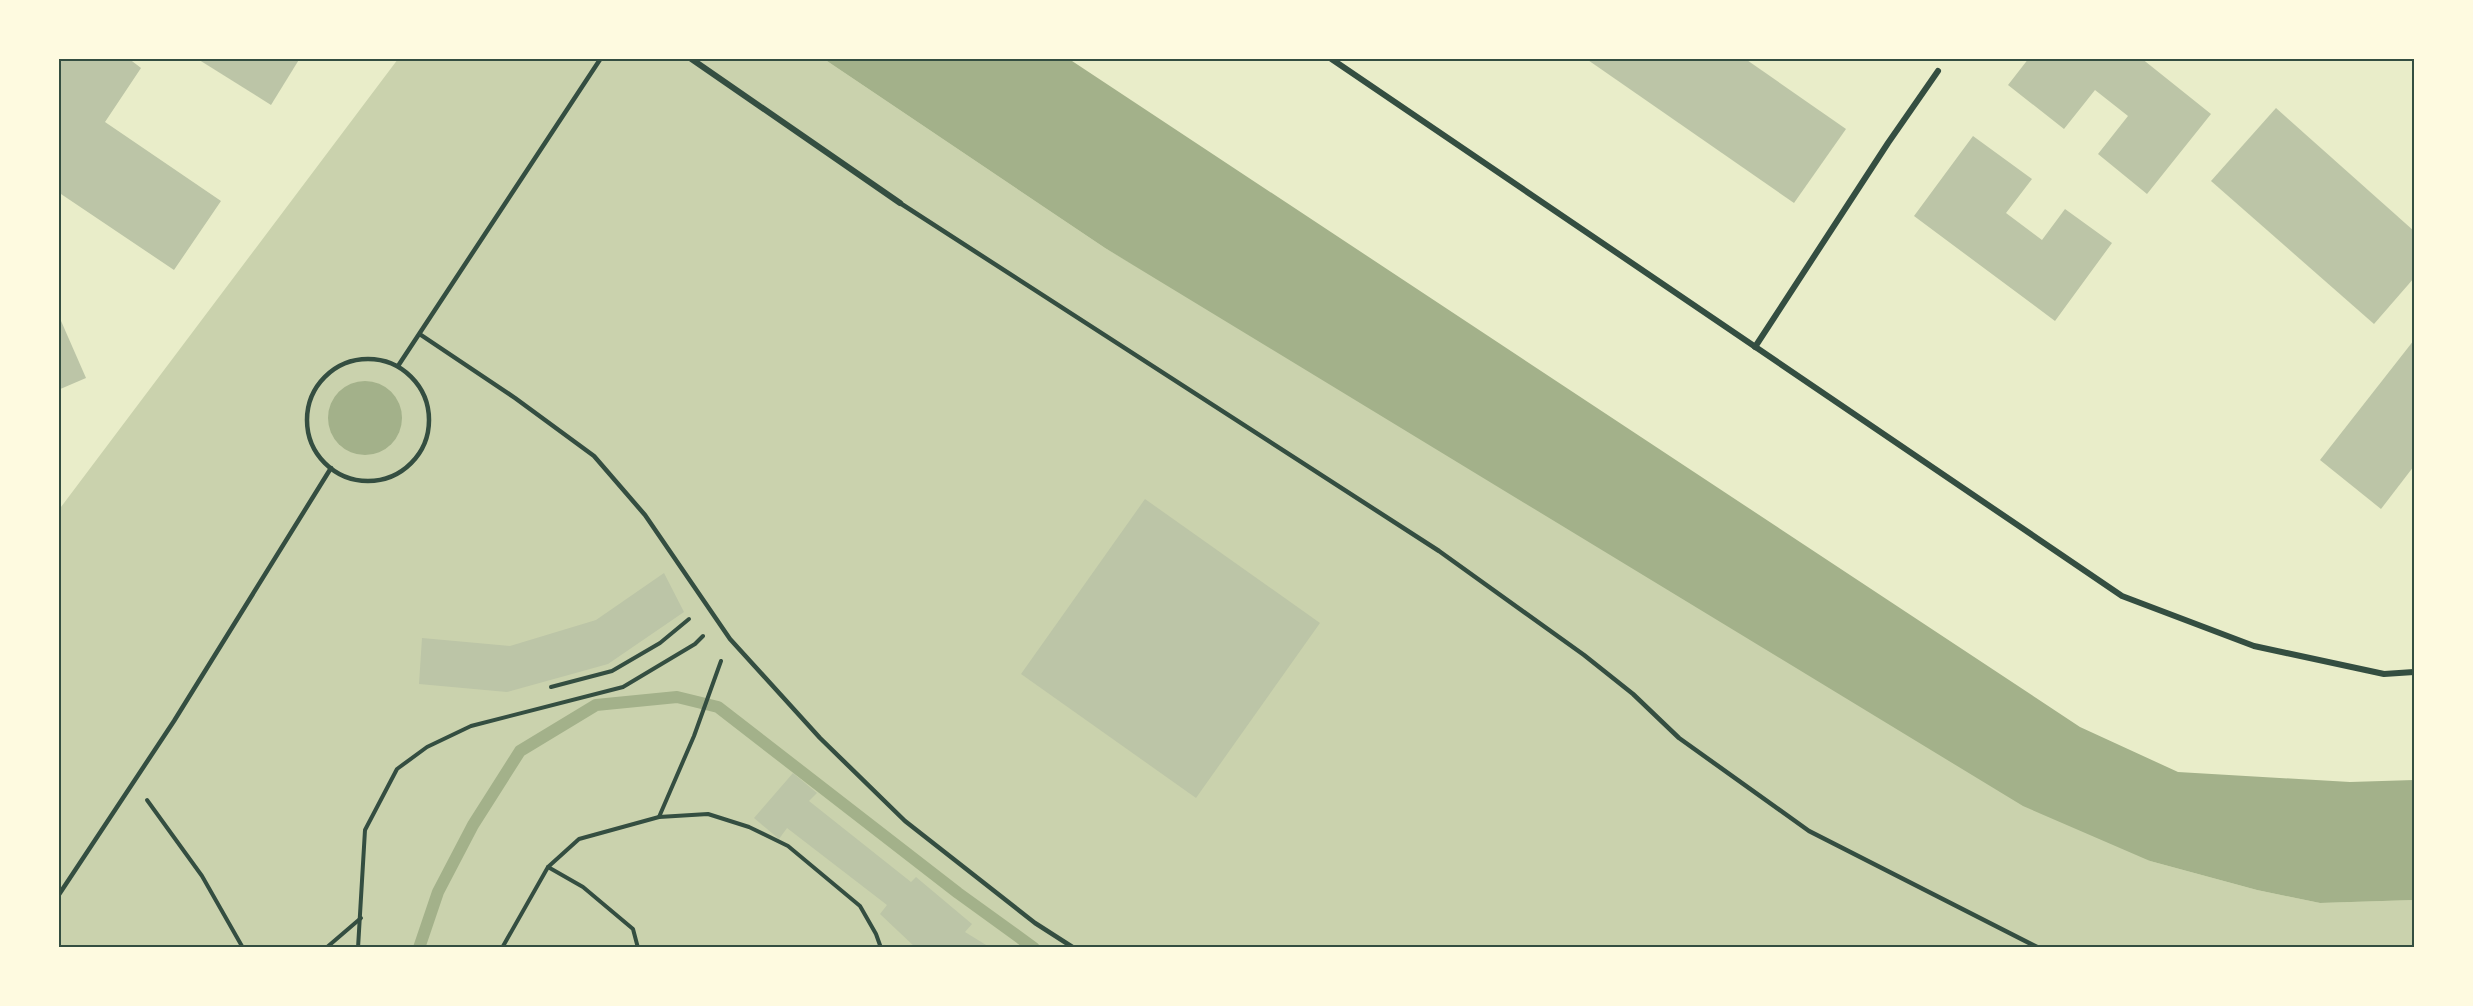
<svg xmlns="http://www.w3.org/2000/svg" width="2473" height="1006" font-family="'Roboto Condensed',sans-serif">
<style>
.green{fill:#cad2ad}
.water{fill:#a3b18a}
.lines{fill:none;stroke-linecap:round;stroke-linejoin:round}
.stream{stroke:#a3b18a;stroke-width:12}
.building{fill:#bcc5a7}
.path{stroke:#344e41;stroke-width:4}
.service{stroke:#344e41;stroke-width:4.5}
.minor{stroke:#344e41;stroke-width:6}
.neatline{fill:none;stroke:#344e41;stroke-width:2}
</style>
<rect width="100%" height="100%" fill="#e9edc9"/>
<polygon class="green" points="398,59 824,59 1105,248 2150,861 2257,890 2320,903 2414,900 2414,947 59,947 58,511"/>
<g class="water">
<polygon points="824,59 1069,59 2080,727 2178,772 2350,782 2414,780 2414,900 2320,903 2257,890 2150,861 2023,806 1105,248"/>
<circle cx="365" cy="418" r="37"/>
</g>
<g class="lines">
<polyline class="stream" points="419,948 438,892 473,825 520,751 596,705 677,697 718,707 958,893 1034,948"/>
</g>
<g class="building">
<polygon points="58,58 128,58 141,68 105,122 221,201 174,270 58,192"/>
<polygon points="196,58 300,58 271,105"/>
<polygon points="1585,58 1744,58 1846,129 1794,203"/>
<polygon points="2029,58 2141,58 2211,114 2147,194 2098,154 2128,116 2095,90 2064,129 2008,85"/>
<polygon points="2276,108 2414,231 2414,278 2374,324 2211,181"/>
<polygon points="1973,136 2032,179 2006,213 2042,240 2065,209 2112,243 2055,321 1914,216"/>
<polygon points="58,314 86,378 58,390"/>
<polygon points="2414,340 2414,466 2381,509 2320,460"/>
<polygon points="1145,499 1320,623 1196,798 1021,674"/>
<polygon points="664,573 684,612 608,664 507,692 419,684 422,638 510,646 596,620"/>
<polygon points="793,773 817,793 809,801 911,882 916,877 972,924 965,932 991,948 916,948 880,914 887,905 787,828 779,839 754,818"/>
</g>
<g class="lines">
<g class="path">
<polyline points="551,687 612,671 660,643 689,619"/>
<polyline points="147,800 202,876 243,948"/>
<polyline points="659,817 694,736 721,661"/>
<polyline points="548,867 583,887 633,929 638,948"/>
<polyline points="326,948 361,918"/>
<polyline points="358,948 365,830 397,769 427,747 471,726 623,687 695,644 703,636"/>
<polyline points="502,948 548,867 579,839 659,817 708,814 749,827 788,846 860,906 876,934 881,948"/>
</g>
<g class="service">
<polyline points="900,203 1439,551 1584,655 1633,694 1679,738 1809,831 2039,948"/>
<polyline points="421,335 515,398 594,456 645,515 730,639 820,738 905,821 1035,923 1074,948"/>
<circle cx="368" cy="420" r="61"/>
<polyline points="398,366 601,58"/>
<polyline points="58,896 174,721 331,468"/>
</g>
<g class="minor">
<polyline points="690,58 900,203"/>
<polyline points="1330,58 2122,596 2254,646 2384,674 2414,672"/>
<polyline points="1755,347 1888,143 1938,71"/>
</g>
</g>
<rect width="2473" height="1006" fill="none" stroke="#fefae0" stroke-width="120"/>
<rect x="60" y="60" width="2353" height="886" class="neatline"/>
</svg>
